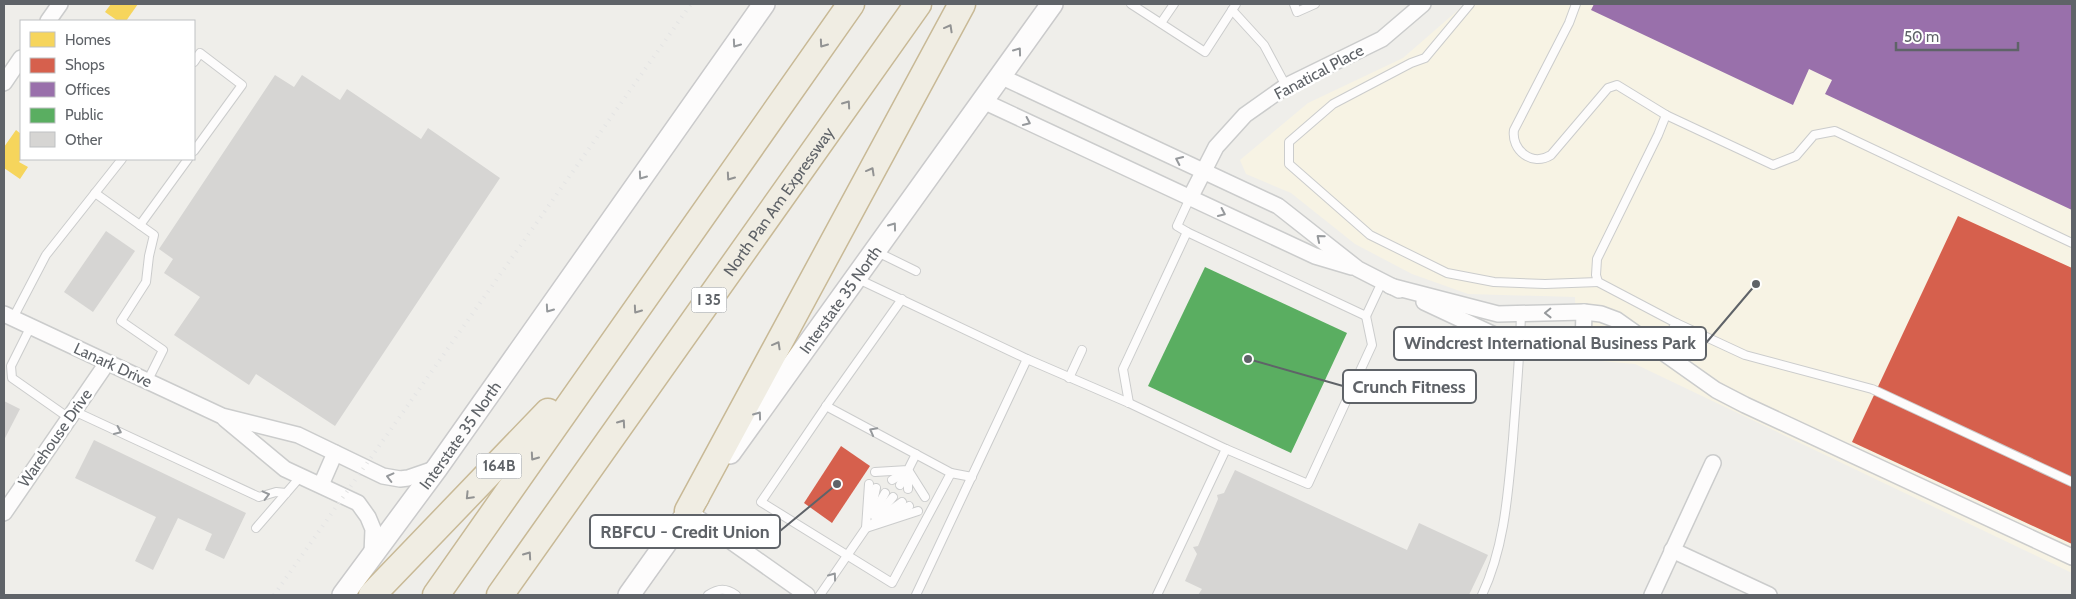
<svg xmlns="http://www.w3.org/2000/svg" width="2076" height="599" font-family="Cabin,sans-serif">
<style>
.commercial{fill:#f7f3e4}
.homes{fill:#f6d55c}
.shops{fill:#d6604d}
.offices{fill:#9970ab}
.public{fill:#5aae61}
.building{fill:#d6d5d3}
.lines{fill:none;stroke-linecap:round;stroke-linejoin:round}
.lane-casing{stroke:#cbcccc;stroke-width:10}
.street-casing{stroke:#cbcccc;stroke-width:18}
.secondary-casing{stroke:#cacacb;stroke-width:24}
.highway-casing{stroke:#c8b996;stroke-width:29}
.lane{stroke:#fdfcfc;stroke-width:8}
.street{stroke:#fdfcfc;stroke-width:15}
.secondary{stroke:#fdfcfc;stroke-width:21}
.highway{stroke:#f0ede3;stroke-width:26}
.rail{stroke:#e4e4e4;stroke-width:4;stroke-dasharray:1 6;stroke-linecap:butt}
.oneway{stroke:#929393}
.oneway2{stroke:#96999c}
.labels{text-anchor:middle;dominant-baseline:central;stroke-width:5;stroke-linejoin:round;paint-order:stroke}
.shield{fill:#fff;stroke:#8f9295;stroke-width:1}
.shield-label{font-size:15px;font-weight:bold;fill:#5f6368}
.street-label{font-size:16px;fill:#5f6368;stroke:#fff}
.leader{fill:none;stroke:#5f6368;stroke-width:2}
.callout-dot{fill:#5f6368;stroke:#fff;stroke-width:2}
.callout{fill:#fff;stroke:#5f6368;stroke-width:2}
.callout-label{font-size:18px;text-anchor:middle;font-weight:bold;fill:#5f6368}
</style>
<rect width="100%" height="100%" fill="#efeeea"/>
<polygon class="commercial" points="1465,4 2072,4 2072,573 1635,364 1576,359 1575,297 1468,294 1412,274 1355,244 1291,193 1246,174 1240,160 1308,103 1403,58"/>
<g class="homes">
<polygon points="111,4 138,4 126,21 118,21 105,12"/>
<polygon points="16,130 21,134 21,159 19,162 28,167 20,179 4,168 4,147"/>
</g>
<g class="shops">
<polygon points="1958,216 2072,268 2072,544 1852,442"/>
<polygon points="841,446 870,466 832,523 804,503"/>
</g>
<polygon class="offices" points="1594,4 2072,4 2072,210 1825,94 1832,80 1809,69 1793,105 1591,10"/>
<polygon class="public" points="1205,267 1347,333 1291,453 1148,386"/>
<g class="building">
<polygon points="275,75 294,87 302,75 340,100 347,89 421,139 428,128 500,178 335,426 256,374 249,385 174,335 200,297 164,273 173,259 159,249"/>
<polygon points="106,231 135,251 93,312 64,292"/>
<polygon points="4,401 20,409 4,440"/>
<polygon points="94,440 246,513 224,559 205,550 212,534 178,518 153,570 135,561 156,517 75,478"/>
<polygon points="1235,470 1407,550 1419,523 1488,555 1469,595 1198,595 1202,589 1185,581 1197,554 1193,547 1198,546 1218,499 1217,495 1224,493"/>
</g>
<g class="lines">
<defs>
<g id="lane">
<polyline points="1131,4 1205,52 1236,4"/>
<polyline points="1294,4 1297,12 1315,4"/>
<polyline points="1470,4 1425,58 1411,63 1333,104 1289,142 1289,164 1370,235 1447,273 1494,282 1545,284 1598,282"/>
<path d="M1576 4 1569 23 1514 130C1511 150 1532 167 1551 155L1608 88 1617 85 1666 115 1773 165 1796 156 1814 135 1835 131 2072 243"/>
<polyline points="1232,10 1264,45 1286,86"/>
<polyline points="1161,23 1174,4"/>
<polyline points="194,62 200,53 242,85 194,151"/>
<polyline points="95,193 154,235 149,256 146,282 121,321 163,350 147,382"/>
<polyline points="140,225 188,159"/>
<polyline points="1187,232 1366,316 1382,282"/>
<polyline points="875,251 916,271"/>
<polyline points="858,279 1027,359 1129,403 1226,449 1157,595"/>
<polyline points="902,299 829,402 761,502 892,583 951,473 972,477"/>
<polyline points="13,318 46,255 122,159"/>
<polyline points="1676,323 1745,355 1872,389 2072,482"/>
<polyline points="31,326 11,366 12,378 69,418"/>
<polyline points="1660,350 1676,323 1598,282 1596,275 1597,259 1658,135 1666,115"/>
<polyline points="1069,378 1082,350"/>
<polyline points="1129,403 1123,369 1187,232 1177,226 1190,198"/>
<polyline points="826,406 951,473"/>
<polyline points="74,411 259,497 276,492 286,493"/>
<polyline points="1226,449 1308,484 1372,345 1366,316"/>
<polyline points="908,470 925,497"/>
<polyline points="875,472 908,470 916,454"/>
<polyline points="892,480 907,471"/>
<polyline points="900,485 907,472"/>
<polyline points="908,489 908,472"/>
<polyline points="871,512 876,488"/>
<polyline points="873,515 885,493"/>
<polyline points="878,515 893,497"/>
<polyline points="890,516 909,506"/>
<polyline points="872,524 902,502"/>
<polyline points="256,528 301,476"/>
<polyline points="866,528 918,511"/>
<path d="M708 595C719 588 726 588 736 595"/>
<polyline points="820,595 866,528 869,484"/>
<polyline points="916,595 1027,359"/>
<path d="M1482 595C1505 546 1508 492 1513 439 1516 397 1520 355 1521 313"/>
</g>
<g id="street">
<polyline points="48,21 60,4"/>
<polyline points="1000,76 1278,206 1358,269 1399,290"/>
<polyline points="4,83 21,58"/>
<polyline points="983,101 1315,256 1352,267"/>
<polyline points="1190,198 1216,147 1245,115 1286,86 1382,39 1423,4"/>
<polyline points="1390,286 1498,314 1584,312 1601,314 1617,320 1716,390 1745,405 2072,557"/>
<polyline points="1424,302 1520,347 1660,350"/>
<polyline points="4,314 222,416 298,435 383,476 400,479 408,478 437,468"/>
<polyline points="1583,347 1584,312"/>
<polyline points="225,419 285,469 358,503 368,517 373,529 372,554"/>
<polyline points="321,485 335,453"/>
<polyline points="688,511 807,595"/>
<polyline points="4,513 107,363"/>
<polyline points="1672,550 1769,595"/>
<polyline points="1652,595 1713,463"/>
</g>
<g id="secondary">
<path id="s1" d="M730 453 1052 4"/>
<path id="s2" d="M343 595 437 468 764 4"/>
<polyline points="629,595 698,498"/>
</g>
<g id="highway">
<polyline points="688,511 962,4"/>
<polyline points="372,595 548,412"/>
<polyline points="436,595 851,4"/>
<path id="s3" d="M500 595 918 4"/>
</g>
</defs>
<use href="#lane" class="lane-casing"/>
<use href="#street" class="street-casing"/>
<use href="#secondary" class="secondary-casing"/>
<use href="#highway" class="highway-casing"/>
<use href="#lane" class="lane"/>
<use href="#street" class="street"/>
<use href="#secondary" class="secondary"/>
<use href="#highway" class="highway"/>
<polyline class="rail" points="274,595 691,4"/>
</g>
<defs><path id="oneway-chevron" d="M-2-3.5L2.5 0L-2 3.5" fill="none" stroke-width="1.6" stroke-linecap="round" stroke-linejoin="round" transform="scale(1.25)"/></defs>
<g class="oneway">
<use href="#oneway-chevron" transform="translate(949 28) rotate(-61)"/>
<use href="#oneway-chevron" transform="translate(823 44) rotate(125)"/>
<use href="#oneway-chevron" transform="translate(847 104) rotate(-55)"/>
<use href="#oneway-chevron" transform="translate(871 171) rotate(-61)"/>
<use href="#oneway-chevron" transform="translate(730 177) rotate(125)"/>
<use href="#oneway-chevron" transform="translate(637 310) rotate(125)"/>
<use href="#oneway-chevron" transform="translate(777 345) rotate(-61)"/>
<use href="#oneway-chevron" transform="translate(622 423) rotate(-55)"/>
<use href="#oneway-chevron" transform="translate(534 457) rotate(125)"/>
<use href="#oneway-chevron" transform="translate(469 496) rotate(134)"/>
<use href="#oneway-chevron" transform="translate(528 555) rotate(-55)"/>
</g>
<g class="oneway2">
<use href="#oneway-chevron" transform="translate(736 44) rotate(125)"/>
<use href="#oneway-chevron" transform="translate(1018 51) rotate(-54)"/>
<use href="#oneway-chevron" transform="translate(1027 122) rotate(25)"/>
<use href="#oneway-chevron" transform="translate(1179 160) rotate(-155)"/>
<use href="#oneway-chevron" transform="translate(642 176) rotate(125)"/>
<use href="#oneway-chevron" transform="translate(1222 213) rotate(25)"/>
<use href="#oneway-chevron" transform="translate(893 226) rotate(-54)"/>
<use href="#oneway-chevron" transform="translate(1320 238) rotate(-140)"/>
<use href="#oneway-chevron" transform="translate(549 309) rotate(125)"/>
<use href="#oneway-chevron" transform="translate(1548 313) rotate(179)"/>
<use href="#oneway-chevron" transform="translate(758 415) rotate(-54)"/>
<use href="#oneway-chevron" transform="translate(118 431) rotate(25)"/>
<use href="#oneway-chevron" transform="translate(873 431) rotate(-152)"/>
<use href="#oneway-chevron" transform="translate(390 477) rotate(-166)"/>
<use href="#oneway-chevron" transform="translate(266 495) rotate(-14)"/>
<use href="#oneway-chevron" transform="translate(833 576) rotate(-54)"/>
</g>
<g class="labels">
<g class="shield">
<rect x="691.5" y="287.5" width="35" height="25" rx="4"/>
<rect x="476.5" y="453.5" width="45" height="25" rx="4"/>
</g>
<g class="shield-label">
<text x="709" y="300">I 35</text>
<text x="499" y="466">164B</text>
</g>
<g class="street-label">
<text transform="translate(1319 72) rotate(-28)">Fanatical Place</text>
<text stroke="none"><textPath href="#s3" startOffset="482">North Pan Am Expressway</textPath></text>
<text stroke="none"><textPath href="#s1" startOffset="189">Interstate 35 North</textPath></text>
<text transform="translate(113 365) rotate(25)">Lanark Drive</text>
<text stroke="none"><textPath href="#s2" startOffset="198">Interstate 35 North</textPath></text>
<text transform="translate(55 438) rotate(-55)">Warehouse Drive</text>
</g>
</g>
<path class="leader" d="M1756 284L1706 343M1248 359L1343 386M837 484L780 531"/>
<g class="callout-dot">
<circle cx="1756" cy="284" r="5"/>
<circle cx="1248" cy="359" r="5"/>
<circle cx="837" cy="484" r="5"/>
</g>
<g class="callout">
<rect x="1394" y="327" width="312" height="33" rx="5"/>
<rect x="1343" y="370" width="133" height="33" rx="5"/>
<rect x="590" y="515" width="190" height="33" rx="5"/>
</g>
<g class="callout-label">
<text x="1550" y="349">Windcrest International Business Park</text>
<text x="1409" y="393">Crunch Fitness</text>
<text x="685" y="538">RBFCU - Credit Union</text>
</g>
<rect width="2076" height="599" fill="none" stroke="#5f6368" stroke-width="10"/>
<rect x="20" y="20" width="175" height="140" fill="#ffffff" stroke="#bfc1c3"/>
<rect x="30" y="32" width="25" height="15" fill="#f6d55c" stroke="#bfc1c3"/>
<text x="65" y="45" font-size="15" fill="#5f6368">Homes</text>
<rect x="30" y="58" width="25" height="15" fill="#d6604d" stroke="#bfc1c3"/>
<text x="65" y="70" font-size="15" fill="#5f6368">Shops</text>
<rect x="30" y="82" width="25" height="15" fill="#9970ab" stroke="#bfc1c3"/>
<text x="65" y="95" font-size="15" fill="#5f6368">Offices</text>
<rect x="30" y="108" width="25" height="15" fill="#5aae61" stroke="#bfc1c3"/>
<text x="65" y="120" font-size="15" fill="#5f6368">Public</text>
<rect x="30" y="132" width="25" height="15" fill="#d6d5d3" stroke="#bfc1c3"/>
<text x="65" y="145" font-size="15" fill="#5f6368">Other</text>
<path d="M1896 42v8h122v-8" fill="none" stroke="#5f6368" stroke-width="2.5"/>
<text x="1904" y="42" font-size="15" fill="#5f6368" stroke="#ffffff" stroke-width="4" paint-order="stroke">50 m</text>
</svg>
